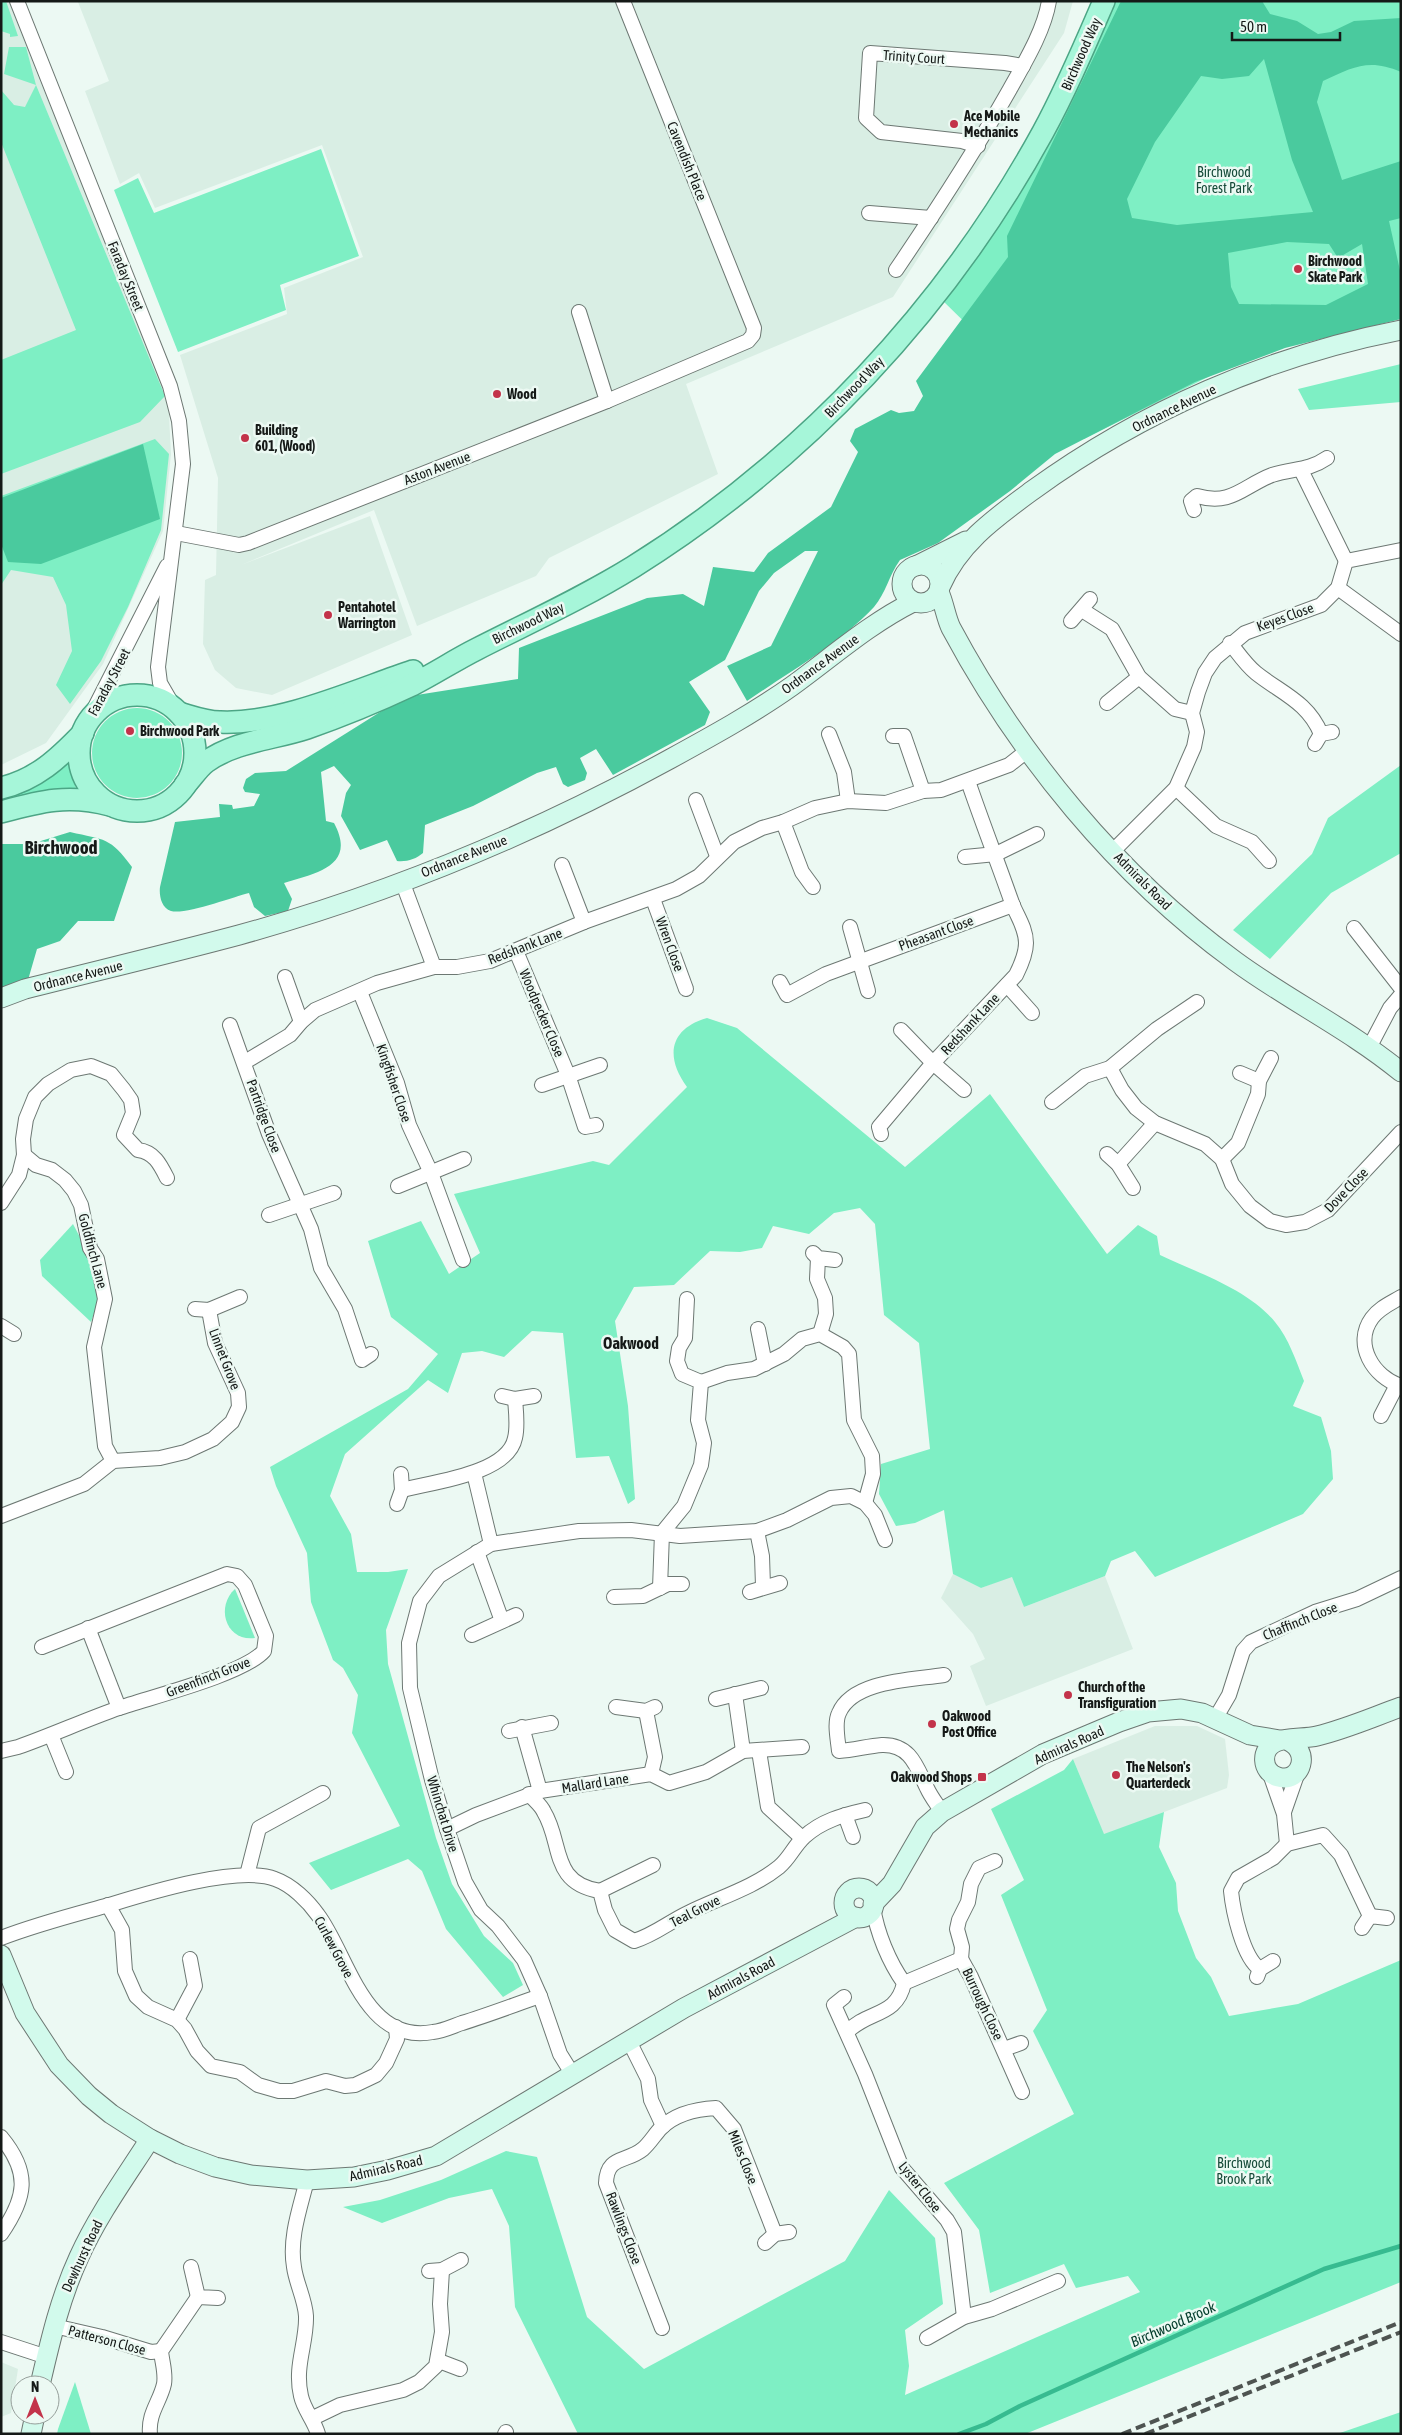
<svg xmlns="http://www.w3.org/2000/svg" width="1402" height="2435" font-family="'Asap Condensed',sans-serif">
<style>
.built{fill:#d9eee4}
.green{fill:#7eefc4}
.forest{fill:#4aca9e;fill-rule:evenodd}
.lines{fill:none;stroke-linecap:round;stroke-linejoin:round}
.stream{stroke:#37bb90;stroke-width:4.5}
.street-casing{stroke:#6d7873;stroke-width:16}
.secondary-casing{stroke:#6d7873;stroke-width:21}
.primary-casing{stroke:#4ca585;stroke-width:24}
.street{stroke:#fff;stroke-width:14}
.secondary{stroke:#d2faec;stroke-width:19}
.primary{stroke:#a6f6d9;stroke-width:21}
.rail{stroke:#4e5451;stroke-width:4;stroke-dasharray:10 5;stroke-linecap:butt}
.poi-dot{fill:#c3334a;stroke:#ecf9f3;stroke-width:2}
.labels{text-anchor:middle;dominant-baseline:central;stroke-width:5;stroke-linejoin:round;paint-order:stroke}
.street-label{font-size:14px;fill:#151917;stroke:#ecf9f3}
.poi-label{font-size:14px;font-weight:bold;fill:#151917;stroke:#ecf9f3;text-anchor:start}
.park-label{font-size:14px;fill:#164b39;stroke:#ecf9f3}
.water-label{font-size:15px;font-style:italic;fill:#023c2b;stroke:#ecf9f3}
.quarter-label{font-size:16px;font-weight:bold;fill:#151917;stroke:#ecf9f3}
.district-label{font-size:19px;font-weight:bold;fill:#151917;stroke:#ecf9f3}
</style>
<rect width="100%" height="100%" fill="#ecf9f3"/>
<g class="built">
<polygon points="1,1 9,1 37,74 153,354 168,395 171,454 163,531 103,664 46,743 1,765"/>
<polygon points="1073,1 1064,33 893,297 686,384 718,474 549,558 536,576 417,626 374,510 241,565 370,516 412,635 272,695 236,688 215,670 203,644 205,580 216,575 218,478 180,355 287,314 284,288 363,257 322,145 155,208 139,173 120,184 85,91 109,81 78,2"/>
<polygon points="953,1574 981,1588 1012,1576 1024,1607 1105,1576 1133,1649 986,1706 970,1666 985,1659 973,1634 941,1598"/>
<polygon points="1155,1726 1197,1726 1225,1739 1229,1775 1227,1788 1104,1835 1073,1759"/>
<polygon points="1,2362 18,2369 11,2413 1,2417"/>
</g>
<g class="green">
<polygon points="1,1 6,1 18,36 10,37 10,34 1,31"/>
<polygon points="1113,1 1401,1 1401,315 1250,356 1084,439 941,299"/>
<polygon points="9,47 26,47 36,85 165,396 140,422 1,474 1,360 76,330 1,142 1,90 14,105 25,107 36,85 4,74"/>
<polygon points="321,149 359,256 280,285 286,310 178,352 114,190 138,178 154,213"/>
<polygon points="1401,364 1401,402 1309,410 1298,389"/>
<polygon points="155,439 169,454 161,530 128,607 101,661 70,704 56,685 72,651 66,605 53,577 11,570 1,585 1,496"/>
<circle cx="137" cy="753" r="45"/>
<polygon points="68,763 76,788 49,790 1,803 1,795"/>
<polygon points="1401,765 1401,853 1331,893 1270,959 1233,930 1312,854 1328,818"/>
<path d="M707 1018 737 1028 905 1167 990 1094 1107 1254 1138 1225 1157 1236 1160 1255C1198 1273 1248 1289 1275 1322 1289 1339 1296 1361 1304 1381L1293 1406 1321 1417 1331 1451 1333 1479 1303 1514 1155 1577 1135 1551 1111 1561 1105 1576 1024 1607 1012 1577 981 1588 953 1574 944 1510 915 1523 896 1526 879 1494 881 1464 930 1449 919 1343 884 1315 875 1224 860 1208 834 1213 809 1234 773 1226 762 1248 740 1252 710 1251 674 1285 634 1287 615 1321 628 1406 635 1499 628 1504 609 1456 576 1458 563 1333 532 1331 504 1357 482 1351 462 1353 448 1393 428 1380 345 1454 330 1496 351 1534 357 1572H388L408 1569 386 1630 388 1664 436 1838 452 1884 484 1936 513 1963 523 1985 503 1997 446 1929 422 1871 408 1859 331 1890 309 1863 400 1826 352 1733 358 1695 343 1668 333 1660 311 1602 307 1553 276 1486 270 1467 408 1389 438 1354 391 1317 368 1241 421 1221 449 1274 480 1253 454 1194 593 1161 609 1165 687 1087C665 1057 669 1029 707 1018Z"/>
<polygon points="73,1224 93,1262 98,1302 91,1322 42,1276 40,1260"/>
<path d="M235 1589 255 1638C226 1642 215 1607 235 1589Z"/>
<polygon points="1073,1759 1104,1834 1164,1812 1159,1847 1176,1883 1178,1911 1196,1958 1211,1977 1229,2016 1298,2004 1401,1960 1401,2282 1025,2434 578,2434 515,2307 509,2226 492,2189 449,2198 382,2223 343,2207 380,2200 441,2180 506,2151 537,2157 587,2317 644,2369 845,2261 889,2190 935,2238 943,2304 905,2330 909,2366 905,2395 1140,2292 1128,2276 1076,2288 1064,2264 990,2293 979,2230 944,2183 1074,2114 1033,2031 1047,2010 1001,1895 1024,1880 991,1809 1064,1770"/>
<polygon points="75,2382 91,2434 57,2434 58,2429"/>
<polygon points="1401,2412 1401,2434 1337,2434"/>
</g>
<g class="forest">
<path d="M1121 1H1262L1270 14 1297 21 1318 34 1331 32 1354 21 1401 18V72C1369 58 1353 67 1323 81L1317 102 1342 180 1401 161V218L1389 221 1401 275V319L1285 348 1195 382 1055 454 1010 491 938 543 900 560C889 575 886 593 874 607 838 645 789 672 747 701L727 666 771 646 818 551H805L774 573 759 591 725 660 689 682 710 712 705 725 613 775 596 749 580 758 587 773 585 780 568 787 563 784 556 767 537 773 473 806 425 825 423 853C416 859 407 862 397 861L387 840 360 850 341 816 346 793 351 785 334 766 321 772 326 821 334 823C357 866 317 873 284 883L292 899 288 911 265 916 254 907 249 893C233 897 185 915 171 911 161 908 159 895 160 887L175 822 220 817 219 804 232 805 233 809 254 806 260 794 245 792 243 788 246 779 255 773 286 771 404 697 518 679 519 648 647 598 683 594 704 606 713 567 754 572 768 553 831 507 858 452 850 441 855 429 891 410 899 413 914 411 923 396 916 381 1008 257 1007 236ZM1264 59 1292 160 1313 212 1177 225 1132 218 1127 199 1155 142 1201 76 1222 79 1249 76ZM1287 242 1329 244 1338 258 1362 244 1368 284 1326 305 1239 304 1231 287 1228 253Z"/>
<polygon points="143,444 160,519 41,564 8,562 1,544 1,498"/>
<path d="M70 832C105 840 110 837 132 867L114 921H78L60 941 37 949 28 980 1 990V844H31Z"/>
</g>
<g class="lines">
<polyline class="stream" points="959,2434 986,2424 1020,2406 1324,2269 1401,2246"/>
<defs>
<g id="street">
<polyline points="17,1 170,386 179,421 183,464 158,667 160,683 175,709"/>
<polyline points="978,146 962,141 881,132 866,118 870,53 1005,63 1023,66"/>
<polyline points="869,213 931,218"/>
<path d="M896 270C936 211 975 151 1010 89 1025 62 1044 31 1049 1"/>
<polyline points="607,401 748,341 753,335 754,328 623,1"/>
<polyline points="1301,470 1346,561"/>
<path d="M1194 510 1191 501 1197 496C1232 506 1243 486 1272 475 1293 468 1308 471 1327 458"/>
<polyline points="176,533 239,545 248,543 607,401 579,312"/>
<polyline points="1338,588 1401,634"/>
<polyline points="1082,610 1112,629 1139,677 1175,709 1192,713"/>
<polyline points="1071,621 1090,599"/>
<path d="M1230 643C1238 653 1246 665 1256 673 1281 693 1308 702 1321 734"/>
<polyline points="1107,703 1139,677"/>
<polyline points="87,723 167,566"/>
<polyline points="829,734 844,772 848,801"/>
<polyline points="893,736 904,736 923,791"/>
<polyline points="1315,744 1321,734 1332,732"/>
<polyline points="1176,788 1216,826 1252,842 1269,861"/>
<polyline points="696,800 717,856"/>
<polyline points="783,822 802,872 813,887"/>
<polyline points="1113,851 1176,788 1194,747 1197,732 1192,713 1198,692 1205,673 1215,658 1245,633 1321,605 1338,588 1346,561 1401,550"/>
<polyline points="965,857 996,854 1037,834"/>
<polyline points="562,865 584,922"/>
<polyline points="402,881 434,967"/>
<polyline points="653,899 686,989"/>
<polyline points="850,927 868,991"/>
<polyline points="1354,928 1401,988"/>
<polyline points="516,951 568,1075 585,1127 596,1125"/>
<polyline points="285,977 301,1022"/>
<polyline points="780,982 787,995 826,974 1013,905"/>
<polyline points="1007,985 1032,1013"/>
<polyline points="360,992 397,1083 409,1125 431,1173 463,1260"/>
<polyline points="230,1025 269,1134 311,1229 321,1268 345,1309 362,1360 371,1354"/>
<polyline points="901,1030 933,1063 964,1090"/>
<polyline points="1369,1048 1390,1008 1401,995"/>
<polyline points="245,1062 290,1035 301,1022 315,1010 377,983 434,967 457,967 490,961 584,922 676,889 699,876 734,842 762,828 783,822 815,808 848,801 886,803 923,791 941,790 1009,765 1028,750"/>
<polyline points="1110,1068 1122,1090 1136,1108 1155,1123 1205,1144 1222,1159 1232,1184 1250,1206 1270,1221 1286,1225 1305,1222 1328,1210 1401,1132"/>
<polyline points="1240,1073 1259,1081"/>
<polyline points="542,1085 600,1065"/>
<polyline points="1052,1102 1085,1076 1110,1068 1157,1029 1197,1002"/>
<path d="M881 1134 879 1127 933 1063 1016 975C1021 965 1026 954 1026 943 1026 928 1017 916 1012 903 998 863 982 822 968 781"/>
<polyline points="1107,1154 1118,1164 1133,1188"/>
<polyline points="24,1155 36,1165 52,1170 65,1180 74,1191 81,1205 90,1248 97,1259 105,1299 94,1347 105,1446 113,1461"/>
<polyline points="1222,1159 1238,1143 1258,1094 1259,1081 1271,1058"/>
<polyline points="1118,1164 1155,1123"/>
<polyline points="398,1186 464,1159"/>
<path d="M1 1203 19 1175 24 1155 23 1139 26 1119 35 1097 48 1084 71 1070 91 1066 111 1074 124 1090 131 1100 133 1113 124 1135 138 1150C154 1152 160 1164 167 1178"/>
<polyline points="269,1215 334,1193"/>
<polyline points="813,1253 818,1258 835,1260"/>
<polyline points="818,1258 817,1279 825,1298 826,1314 820,1334"/>
<path d="M1401 1297C1391 1303 1379 1308 1372 1318 1353 1344 1373 1377 1401 1386"/>
<polyline points="195,1309 209,1310 240,1297"/>
<polyline points="1,1326 14,1334"/>
<polyline points="758,1329 765,1364"/>
<polyline points="701,1382 727,1373 754,1369 784,1354 802,1339 820,1334 843,1347 849,1354 854,1420 872,1456 873,1474 865,1503"/>
<polyline points="502,1396 515,1399 534,1396"/>
<polyline points="1381,1416 1397,1385"/>
<polyline points="474,1473 491,1544"/>
<path d="M402 1490C432 1482 508 1474 515 1438 518 1426 516 1412 515 1399"/>
<polyline points="397,1504 402,1490 401,1474"/>
<polyline points="1,1516 84,1484 113,1461 160,1458 185,1452 213,1439 232,1422 239,1407 238,1393 215,1343 209,1310"/>
<polyline points="757,1531 762,1556 763,1586"/>
<polyline points="477,1552 502,1621"/>
<polyline points="660,1588 662,1533 684,1506 701,1465 704,1443 698,1420 701,1382 682,1374 677,1361 679,1348 685,1338 687,1299"/>
<polyline points="750,1592 780,1583"/>
<polyline points="614,1597 643,1596 668,1584 682,1584"/>
<polyline points="88,1628 119,1708"/>
<polyline points="472,1635 516,1615"/>
<polyline points="735,1694 743,1751"/>
<polyline points="716,1699 761,1688"/>
<polyline points="616,1707 646,1711 655,1707"/>
<polyline points="646,1711 655,1757 651,1774"/>
<polyline points="1215,1719 1229,1695 1243,1651 1251,1642 1315,1612 1357,1599 1401,1578"/>
<polyline points="522,1727 540,1791"/>
<polyline points="509,1731 551,1723"/>
<polyline points="51,1735 66,1772"/>
<path d="M1 1751 18 1747C52 1735 85 1720 119 1708 151 1697 244 1674 264 1651L266 1636 245 1585 237 1576 227 1574 42 1647"/>
<polyline points="759,1751 768,1807 802,1838"/>
<polyline points="1269,1771 1284,1814 1287,1844"/>
<path d="M529 1794C534 1800 541 1805 544 1812 563 1843 550 1883 600 1891L605 1910 615 1930 634 1941C654 1935 669 1922 688 1913 718 1898 753 1888 779 1867 790 1858 794 1846 804 1837 821 1821 843 1815 865 1810"/>
<path d="M942 1812C937 1804 931 1797 927 1788 917 1768 911 1744 882 1745 868 1746 854 1750 839 1751 838 1740 834 1723 839 1713 853 1680 913 1680 944 1675"/>
<polyline points="1284,1812 1299,1769"/>
<polyline points="845,1815 853,1837"/>
<polyline points="447,1829 476,1815 540,1791 651,1774 669,1783 706,1772 743,1751 802,1747"/>
<polyline points="247,1875 259,1828 323,1793"/>
<polyline points="600,1891 653,1865"/>
<polyline points="108,1905 122,1930 125,1971 136,1996 148,2007 177,2020 185,2029 197,2051 211,2066 240,2072 258,2085 279,2091 293,2091 326,2081 345,2086 355,2085 376,2075 386,2063 397,2039 396,2027"/>
<polyline points="1362,1928 1370,1916 1387,1918"/>
<path d="M1 1938C37 1924 73 1915 109 1905 148 1893 238 1865 275 1879 292 1885 308 1901 318 1915 348 1955 364 2045 433 2032 443 2031 453 2026 462 2023 488 2015 514 2005 540 1996"/>
<polyline points="961,1959 962,1947 957,1929 959,1920 968,1902 971,1884 979,1868 995,1861"/>
<path d="M1260 1969C1243 1958 1233 1911 1231 1891L1238 1878 1273 1858 1287 1844 1323 1835 1341 1855 1370 1916"/>
<polyline points="1257,1977 1260,1969 1273,1961"/>
<polyline points="904,1983 961,1959 971,1977 1022,2092"/>
<polyline points="844,1997 834,2005 865,2074 902,2168 947,2220 954,2232 964,2317"/>
<polyline points="177,2020 195,1986 190,1959"/>
<path d="M847 2032C868 2010 897 2017 904 1983 889 1962 877 1933 873 1907"/>
<polyline points="629,2041 648,2079 651,2100 663,2126"/>
<polyline points="1004,2049 1021,2043"/>
<polyline points="573,2075 560,2054 540,1996 524,1960 498,1926 481,1910 465,1882 447,1829 432,1780 410,1688 409,1643 420,1601 439,1576 491,1544 579,1531 631,1530 680,1536 757,1531 787,1520 831,1498 851,1496 865,1503 875,1515 885,1540"/>
<path d="M1 2137C31 2173 26 2198 1 2234"/>
<path d="M307 2180C300 2208 289 2238 294 2267 296 2283 305 2299 306 2316 307 2343 294 2366 301 2396 304 2410 314 2420 318 2434"/>
<polyline points="765,2243 775,2234 789,2232"/>
<polyline points="191,2267 198,2297 218,2298"/>
<polyline points="429,2271 442,2270 461,2260"/>
<polyline points="54,2326 102,2337 151,2352 161,2351"/>
<path d="M662 2328 606 2183C607 2155 626 2163 643 2149 650 2143 655 2134 661 2128 675 2114 697 2109 716 2108L734 2129 775 2234"/>
<polyline points="927,2338 964,2317 992,2309 1058,2281"/>
<polyline points="1,2342 47,2357"/>
<polyline points="439,2361 460,2369"/>
<polyline points="313,2418 340,2405 403,2390 419,2382 436,2366 442,2332 440,2304 442,2270"/>
<path d="M150 2434C148 2413 160 2402 164 2384 166 2373 162 2362 161 2351L198 2297"/>
<polyline points="505,2434 506,2432"/>
</g>
<g id="secondary">
<circle cx="921" cy="584" r="19"/>
<polyline points="916,566 966,541"/>
<path d="M940 587C959 543 995 518 1033 490 1142 411 1268 356 1401 330"/>
<path d="M939 592C944 603 946 618 951 628 1019 755 1117 875 1235 961 1288 1000 1350 1030 1401 1072"/>
<path d="M1 998 25 989C96 971 168 954 239 935 388 894 535 833 670 759 712 736 754 713 792 686 832 657 869 624 913 602"/>
<path d="M1286 1740C1312 1749 1302 1784 1278 1777 1261 1772 1260 1749 1276 1742 1287 1737 1305 1739 1317 1736 1346 1729 1373 1717 1401 1707"/>
<circle cx="859" cy="1903" r="15"/>
<polyline points="873,1904 892,1884 925,1827 942,1812 1043,1754 1119,1722 1148,1712 1181,1709 1202,1713 1250,1735 1280,1740"/>
<polyline points="1,1955 25,2013 59,2065 89,2096 111,2114 150,2139 180,2154 215,2167 251,2175 307,2180 354,2177 388,2170 436,2156 684,2008 856,1917"/>
<path d="M40 2385C50 2342 60 2298 79 2257 98 2215 125 2178 150 2139"/>
<polyline points="31,2434 35,2415"/>
</g>
<g id="primary">
<circle cx="137" cy="753" r="58"/>
<path d="M179 713C193 717 206 722 220 722 280 725 356 690 413 671"/>
<path d="M185 785C192 778 198 768 206 762 235 741 274 739 307 728 342 716 378 701 412 685 434 674 455 660 477 649 530 622 583 598 633 567 804 460 946 309 1043 132 1066 90 1085 45 1104 1"/>
<path d="M1 788C36 780 59 758 83 733"/>
<path d="M1 812C41 801 69 794 110 805"/>
</g>
</defs>
<use href="#street" class="street-casing"/>
<use href="#secondary" class="secondary-casing"/>
<use href="#primary" class="primary-casing"/>
<use href="#street" class="street"/>
<use href="#secondary" class="secondary"/>
<use href="#primary" class="primary"/>
<g class="rail">
<polyline points="1122,2434 1401,2322"/>
<polyline points="1145,2434 1401,2332"/>
</g>
</g>
<g class="poi-dot">
<circle cx="954" cy="124" r="5"/>
<circle cx="1298" cy="269" r="5"/>
<circle cx="497" cy="394" r="5"/>
<circle cx="245" cy="438" r="5"/>
<circle cx="328" cy="615" r="5"/>
<circle cx="130" cy="731" r="5"/>
<circle cx="1068" cy="1695" r="5"/>
<circle cx="932" cy="1724" r="5"/>
<circle cx="1116" cy="1775" r="5"/>
<rect x="977" y="1772" width="10" height="10" rx="2.5"/>
</g>
<g class="labels">
<g class="street-label">
<text transform="translate(1081 54) rotate(-66)">Birchwood Way</text>
<text transform="translate(914 57) rotate(4)">Trinity Court</text>
<text transform="translate(687 161) rotate(68)">Cavendish Place</text>
<text transform="translate(126 276) rotate(68)">Faraday Street</text>
<text transform="translate(854 387) rotate(-46)">Birchwood Way</text>
<text transform="translate(1174 408) rotate(-26)">Ordnance Avenue</text>
<text transform="translate(437 468) rotate(-21)">Aston Avenue</text>
<text transform="translate(1285 617) rotate(-20)">Keyes Close</text>
<text transform="translate(528 623) rotate(-26)">Birchwood Way</text>
<text transform="translate(820 664) rotate(-36)">Ordnance Avenue</text>
<text transform="translate(109 682) rotate(-62)">Faraday Street</text>
<text transform="translate(464 856) rotate(-22)">Ordnance Avenue</text>
<text transform="translate(1143 881) rotate(45)">Admirals Road</text>
<text transform="translate(936 933) rotate(-20)">Pheasant Close</text>
<text transform="translate(670 944) rotate(70)">Wren Close</text>
<text transform="translate(525 946) rotate(-21)">Redshank Lane</text>
<text transform="translate(78 976) rotate(-14)">Ordnance Avenue</text>
<text transform="translate(542 1013) rotate(67)">Woodpecker Close</text>
<text transform="translate(970 1024) rotate(-47)">Redshank Lane</text>
<text transform="translate(394 1083) rotate(71)">Kingfisher Close</text>
<text transform="translate(264 1116) rotate(70)">Partridge Close</text>
<text transform="translate(1346 1190) rotate(-46)">Dove Close</text>
<text transform="translate(93 1251) rotate(75)">Goldfinch Lane</text>
<text transform="translate(225 1359) rotate(69)">Linnet Grove</text>
<text transform="translate(1300 1621) rotate(-22)">Chaffinch Close</text>
<text transform="translate(208 1677) rotate(-21)">Greenfinch Grove</text>
<text transform="translate(1069 1745) rotate(-24)">Admirals Road</text>
<text transform="translate(595 1783) rotate(-9)">Mallard Lane</text>
<text transform="translate(443 1814) rotate(73)">Whinchat Drive</text>
<text transform="translate(695 1911) rotate(-27)">Teal Grove</text>
<text transform="translate(334 1947) rotate(62)">Curlew Grove</text>
<text transform="translate(741 1978) rotate(-28)">Admirals Road</text>
<text transform="translate(983 2004) rotate(65)">Burrough Close</text>
<text transform="translate(743 2157) rotate(68)">Miles Close</text>
<text transform="translate(386 2168) rotate(-13)">Admirals Road</text>
<text transform="translate(920 2187) rotate(52)">Lyster Close</text>
<text transform="translate(624 2228) rotate(69)">Rawlings Close</text>
<text transform="translate(82 2256) rotate(-65)">Dewhurst Road</text>
<text transform="translate(107 2340) rotate(15)">Patterson Close</text>
</g>
<g class="poi-label">
<text x="964" y="116">Ace Mobile<tspan x="964" dy="16">Mechanics</tspan></text>
<text x="1308" y="261">Birchwood<tspan x="1308" dy="16">Skate Park</tspan></text>
<text x="507" y="394">Wood</text>
<text x="255" y="430">Building<tspan x="255" dy="16">601, (Wood)</tspan></text>
<text x="338" y="607">Pentahotel<tspan x="338" dy="16">Warrington</tspan></text>
<text x="140" y="731">Birchwood Park</text>
<text x="1078" y="1687">Church of the<tspan x="1078" dy="16">Transfiguration</tspan></text>
<text x="942" y="1716">Oakwood<tspan x="942" dy="16">Post Office</tspan></text>
<text x="1126" y="1767">The Nelson's<tspan x="1126" dy="16">Quarterdeck</tspan></text>
<text x="972" y="1777" text-anchor="end">Oakwood Shops</text>
</g>
<g class="park-label">
<text x="1224" y="172">Birchwood<tspan x="1224" dy="16">Forest Park</tspan></text>
<text x="1244" y="2163">Birchwood<tspan x="1244" dy="16">Brook Park</tspan></text>
</g>
<g class="water-label">
<text transform="translate(1173 2324) rotate(-24)">Birchwood Brook</text>
</g>
<g class="quarter-label">
<text x="631" y="1343">Oakwood</text>
</g>
<g class="district-label">
<text x="61" y="847">Birchwood</text>
</g>
</g>
<rect width="1402" height="2435" fill="none" stroke="#151917" stroke-width="5"/>
<g transform="translate(35 2400)"><circle r="24" fill="#ecf9f3" stroke="#969f9b"/>
<path d="M0-4L9 19L0 12L-9 19Z" fill="#c3334a"/>
<text y="-8" font-size="14" font-weight="bold" text-anchor="middle" fill="#151917">N</text>
</g>
<path d="M1232 32v8h108v-8" fill="none" stroke="#151917" stroke-width="2.5"/>
<text x="1240" y="32" font-size="15" fill="#151917" stroke="#ecf9f3" stroke-width="4" paint-order="stroke">50 m</text>
</svg>
